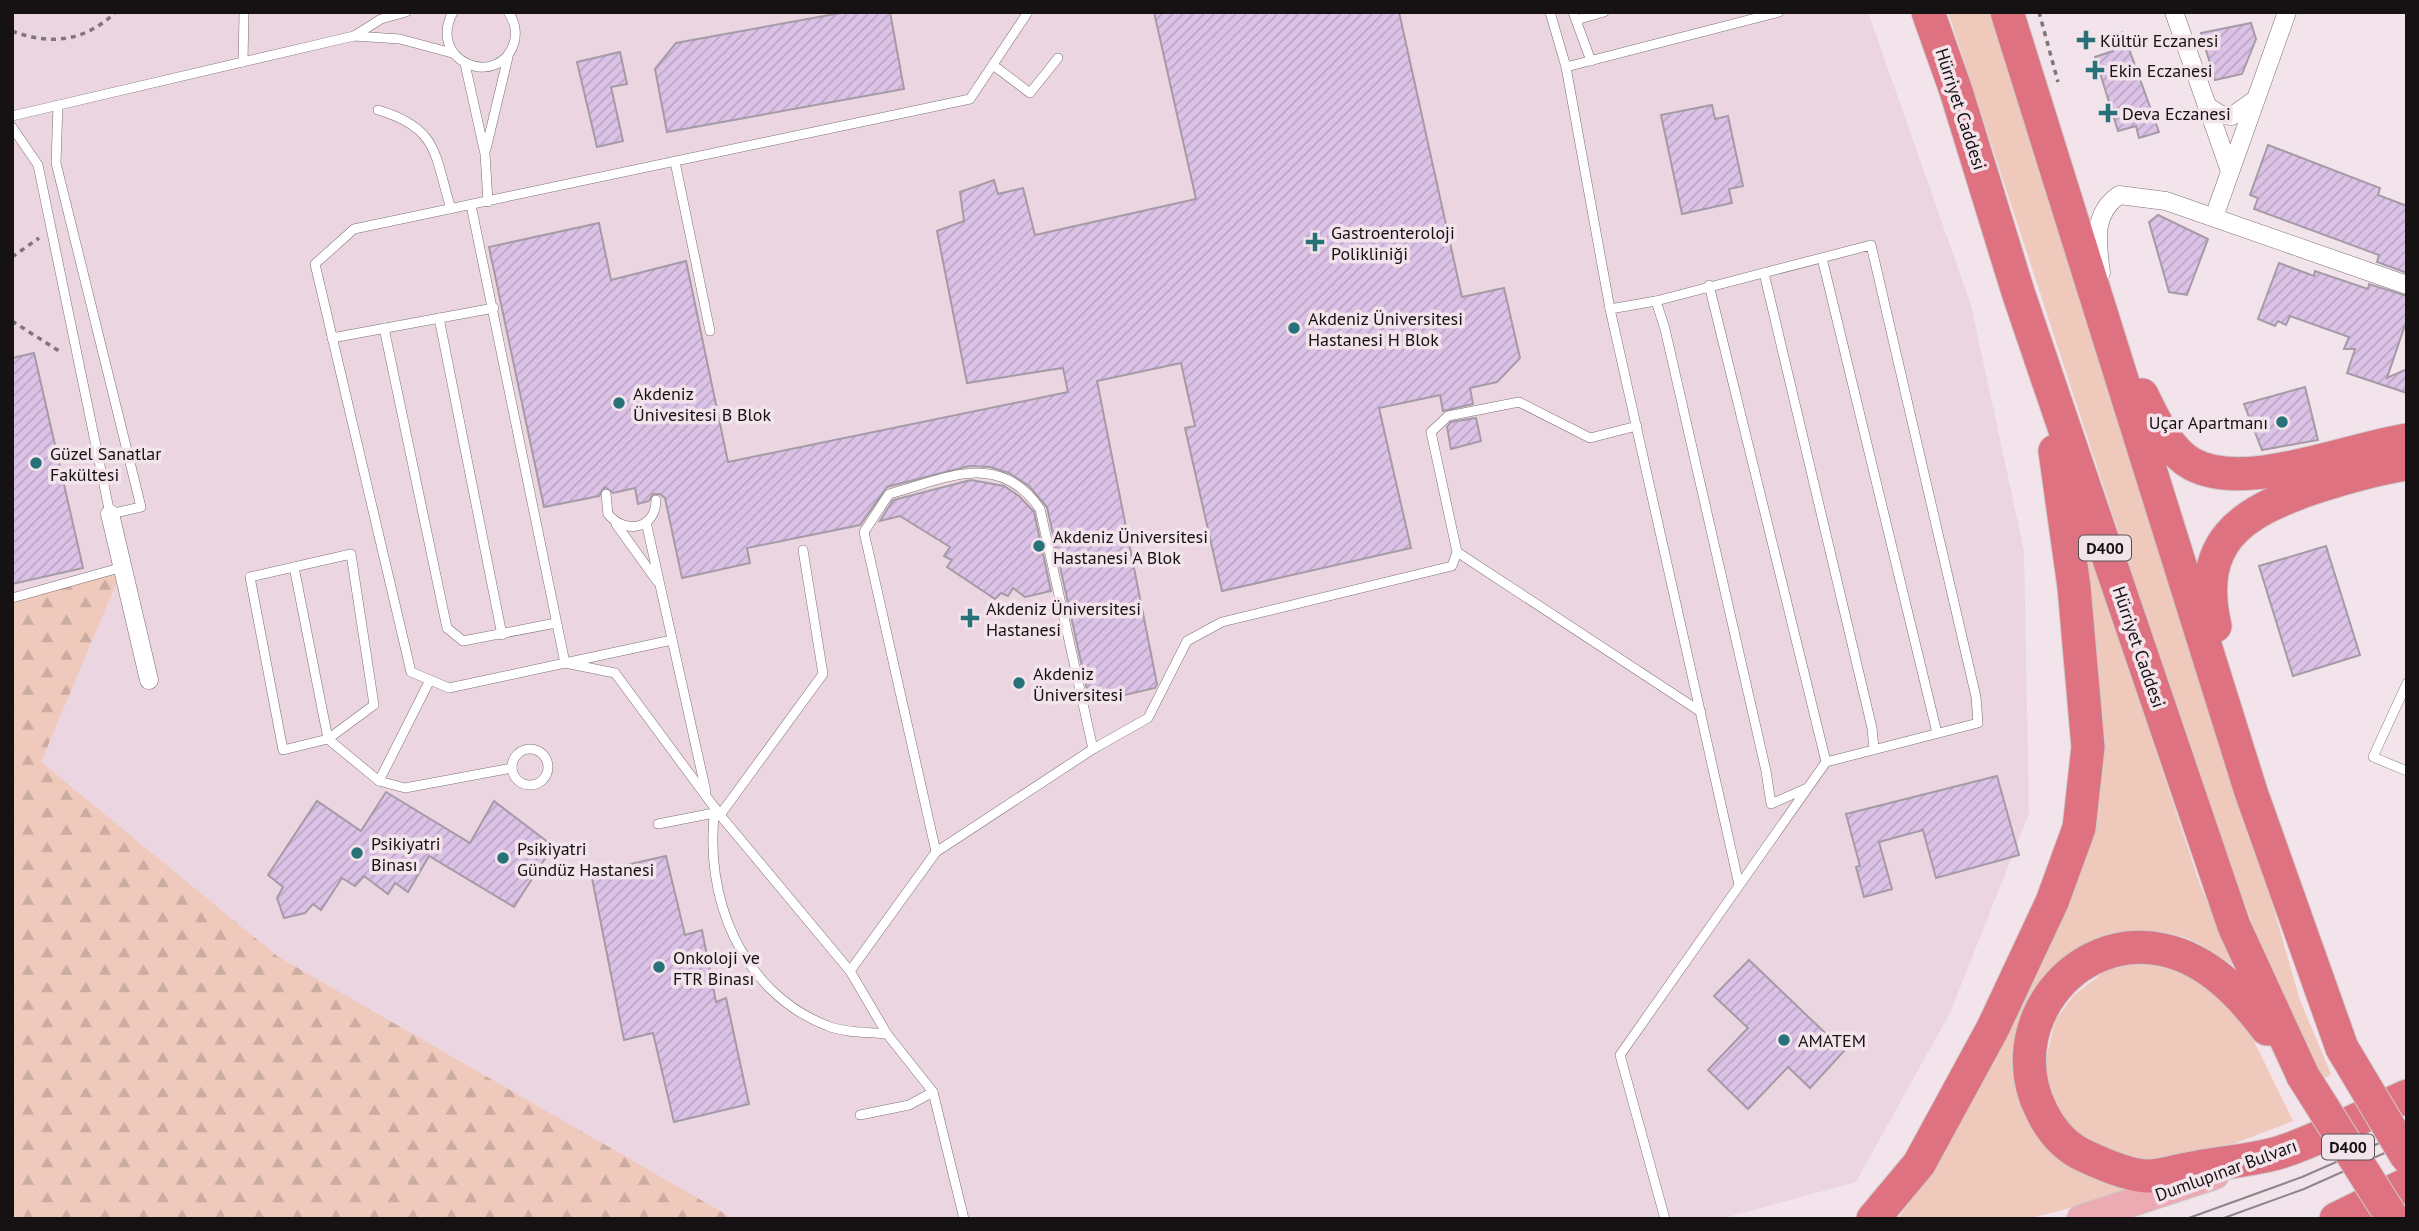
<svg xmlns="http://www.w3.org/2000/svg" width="2419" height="1231" font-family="'PT Sans',sans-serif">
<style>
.built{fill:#ebd5e0}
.grass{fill:#efc9bb}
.forest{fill:url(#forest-firs)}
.building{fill:url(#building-hatch);stroke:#a49ba7;stroke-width:2}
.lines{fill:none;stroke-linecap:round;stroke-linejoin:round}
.lane-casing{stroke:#7d7076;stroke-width:10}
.street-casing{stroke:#7d7076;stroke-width:19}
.primary-casing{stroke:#cccbcb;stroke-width:30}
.highway-casing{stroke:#cccbcb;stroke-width:35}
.path{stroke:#7f757a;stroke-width:3.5;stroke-dasharray:5 5;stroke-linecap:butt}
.lane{stroke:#fff;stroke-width:9}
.street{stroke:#fff;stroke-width:18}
.primary{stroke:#ecaab3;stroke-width:28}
.highway{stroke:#df7280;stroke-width:33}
.tram{stroke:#8e8489;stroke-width:2}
.highway-bridge-casing{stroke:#cccbcb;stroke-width:35;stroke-linecap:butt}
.highway-bridge{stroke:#df7280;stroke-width:33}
.poi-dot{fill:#277178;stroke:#f3e4ec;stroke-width:2.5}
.labels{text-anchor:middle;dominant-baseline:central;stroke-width:7;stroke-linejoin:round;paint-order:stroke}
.shield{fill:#f3e4ec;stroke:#585054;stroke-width:2}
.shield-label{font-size:16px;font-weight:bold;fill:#161113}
.poi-label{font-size:18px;fill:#161113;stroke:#f3e4ec;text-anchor:start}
.street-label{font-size:18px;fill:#161113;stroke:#f3e4ec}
</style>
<defs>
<pattern id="forest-firs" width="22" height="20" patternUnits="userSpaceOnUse" patternTransform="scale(1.75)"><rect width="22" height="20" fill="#efc9bb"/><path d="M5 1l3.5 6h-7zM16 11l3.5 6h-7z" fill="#ccaca0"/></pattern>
<pattern id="building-hatch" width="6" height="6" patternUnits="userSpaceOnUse" patternTransform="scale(1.75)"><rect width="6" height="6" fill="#dcc2e6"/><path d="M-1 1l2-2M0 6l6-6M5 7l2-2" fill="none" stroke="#bca6c4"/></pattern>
</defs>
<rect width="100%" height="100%" fill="#f3e4ec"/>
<polygon class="built" points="12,12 1868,12 1971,305 2024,551 2029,814 1950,1013 1856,1182 1720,1219 12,1219"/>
<g class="grass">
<polygon points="1948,12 1992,12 2249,824 2300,1000 2331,1074 2324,1079 2282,999 2217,833"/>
<path d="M2086 546 2096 568 2199 882 2233 965C2215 954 2198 940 2177 935 2118 919 2053 947 2028 1004 2020 1022 2021 1063 2019 1084L2132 1188 2090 1203 2027 1219H1897C1933 1175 1957 1126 1984 1077 2026 1000 2066 922 2091 837Z"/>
<polygon points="2137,963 2170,967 2211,983 2251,1035 2293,1121 2220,1149 2171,1163 2096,1154 2068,1127 2050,1088 2045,1064 2055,1021 2073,996 2105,971"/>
</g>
<polygon class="forest" points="123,567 41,762 277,956 734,1219 12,1219 12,599"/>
<g class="building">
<polygon points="846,12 890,12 904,89 667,132 655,69 676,43"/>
<polygon points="1154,12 1399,12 1462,297 1504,288 1520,358 1497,382 1470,388 1473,404 1443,411 1440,395 1379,408 1411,548 1222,591 1185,428 1195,426 1181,363 1097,381 1157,684 1155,688 1090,703 1047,507 1029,486 1009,473 990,467 969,466 887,487 860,525 747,548 750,563 682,578 665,498 660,494 653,494 649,501 638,504 635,488 613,493 605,487 599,496 544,507 489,247 599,223 611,280 686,261 728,462 1068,392 1063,368 967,383 937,231 964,221 960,192 994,180 998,194 1023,188 1035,235 1196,199"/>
<polygon points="2251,23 2256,39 2242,74 2215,80 2201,33"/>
<polygon points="2123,32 2159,132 2139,138 2136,126 2118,131 2095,57 2113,51 2109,37"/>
<polygon points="620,52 627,84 611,87 623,141 597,147 577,62"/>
<polygon points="1712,105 1715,119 1728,116 1743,186 1729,189 1732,203 1682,214 1661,115"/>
<polygon points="2268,145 2380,188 2378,195 2407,206 2407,273 2377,262 2379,255 2254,209 2258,198 2250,195"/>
<polygon points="2158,215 2208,239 2187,295 2169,292 2149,222"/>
<polygon points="2279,263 2314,276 2315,271 2368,289 2369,284 2407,296 2407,319 2387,378 2407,369 2407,393 2347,373 2355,349 2344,349 2349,337 2290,316 2286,325 2278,321 2275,326 2258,319"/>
<polygon points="34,353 83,568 12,584 12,358"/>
<polygon points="2305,387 2318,440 2262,450 2244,404"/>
<polygon points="1476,418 1481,441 1451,449 1447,427 1451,422"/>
<polygon points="971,480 1004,486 1019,496 1034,512 1051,591 1025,597 1013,588 1008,596 1001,593 995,599 947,567 952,560 944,556 950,547 900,516 880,521 893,500"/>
<polygon points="2326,546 2360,655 2293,676 2259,566"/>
<polygon points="1997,776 2019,855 1936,878 1923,830 1879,842 1892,889 1864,897 1856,867 1860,866 1846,814"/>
<polygon points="386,792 470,843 494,801 553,846 514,907 429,856 408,892 395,883 388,894 364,876 355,886 342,878 321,910 313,904 305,913 284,918 277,898 283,887 268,875 317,801 361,831"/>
<polygon points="666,856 685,935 702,930 716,1002 726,998 749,1104 674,1122 653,1033 624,1040 591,873"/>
<polygon points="1749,960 1844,1051 1810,1088 1788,1067 1748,1109 1708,1070 1748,1028 1714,996"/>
</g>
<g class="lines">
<defs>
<g id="lane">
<path d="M453 12C426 62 499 90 514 43 517 33 515 21 508 12"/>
<polyline points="1550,12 1566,67 1610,309 1739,885"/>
<polyline points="1573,12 1591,61"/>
<polyline points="1576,20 1604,12"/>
<polyline points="354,36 381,19 406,12"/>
<polyline points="243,62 244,12"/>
<polyline points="465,64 485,154 488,202"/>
<polyline points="993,65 1030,93 1058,58"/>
<polyline points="1566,67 1779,12"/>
<path d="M378 110C439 128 434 154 451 209"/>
<polyline points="12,116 354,36 400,39 452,53"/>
<polyline points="12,127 38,165 110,514 141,507 56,163 58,105"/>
<polyline points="486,149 508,57"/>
<polyline points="675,162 710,331"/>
<polyline points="471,205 565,663 672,640"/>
<polyline points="1822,258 1937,733"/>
<polyline points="1764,273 1872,728 1874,749"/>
<polyline points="1709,285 1826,762"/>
<polyline points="1610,309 1656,301"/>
<polyline points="439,318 502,635"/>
<polyline points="384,328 447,628 463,641 556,623"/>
<polyline points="332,338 494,308"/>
<polyline points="1637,426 1590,438 1519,402 1448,416 1431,432 1457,552 1701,712"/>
<path d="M606 494 608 514C625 535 656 529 656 500"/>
<polyline points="646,522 706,792"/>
<polyline points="616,524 657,581"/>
<polygon points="351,554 374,705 328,739 283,750 250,577"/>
<polyline points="294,567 328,739 379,781"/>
<polyline points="12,598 123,567"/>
<polyline points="430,680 379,781 405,788 512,768"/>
<polyline points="2407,683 2373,757 2407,771"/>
<circle cx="530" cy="767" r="18"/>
<path d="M1093 749 1040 509C999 449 945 479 889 494L864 532 936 852 1093 749 1148 718 1187 641 1222 622 1452 566 1457 552"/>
<path d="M715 808C703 896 741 993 828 1026 845 1033 869 1032 887 1034"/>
<polyline points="720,815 823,674 803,550"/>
<polyline points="658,824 714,813"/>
<polyline points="850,971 936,852"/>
<polyline points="860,1115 909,1105 933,1092"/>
<polyline points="964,1219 933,1092 887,1034 850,971 720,815 615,673 565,663 449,688 411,672 315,264 354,229 970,99 1028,12"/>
<polyline points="1665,1219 1620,1055 1826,762 1978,723 1976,697 1871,245 1656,301 1665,329 1766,771 1771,804 1807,788"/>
</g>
<g id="street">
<polyline points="2174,12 2230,171"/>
<polyline points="2207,106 2221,115 2232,116 2256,99"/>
<polyline points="2214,217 2287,12"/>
<path d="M2101 273C2097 242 2092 214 2119 195L2166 201 2407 285"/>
<polyline points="110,514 149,680"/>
</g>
<polyline id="primary" points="2081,1219 2215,1175"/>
<g id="highway">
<polyline points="1928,12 1956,91 2018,292 2234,926 2303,1076"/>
<polyline points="2007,12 2251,792 2342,1048"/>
<path d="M2142 395C2154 419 2168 451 2192 464 2245 493 2347 449 2407 440"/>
<path d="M2215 626C2196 542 2240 513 2313 488 2344 478 2374 469 2407 464"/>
<path d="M2267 1029C2241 995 2209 960 2164 950 2072 930 1999 1029 2042 1112 2052 1132 2065 1147 2085 1156 2102 1164 2132 1177 2151 1176 2166 1175 2182 1169 2198 1167 2225 1162 2255 1160 2281 1152 2324 1138 2366 1114 2407 1096"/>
<polyline points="1873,1219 1919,1164 1993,1028 2052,902 2079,828 2088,747 2074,587 2055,451"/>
<polyline points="2336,1219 2407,1184"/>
</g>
</defs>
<use href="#lane" class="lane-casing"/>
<use href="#street" class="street-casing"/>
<use href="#primary" class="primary-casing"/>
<use href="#highway" class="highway-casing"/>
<g class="path">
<polyline points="2039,12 2058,82"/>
<path d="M12 31C52 46 85 41 116 12"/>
<polyline points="12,257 39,238"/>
<polyline points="12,321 59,351"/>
</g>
<use href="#lane" class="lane"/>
<use href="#street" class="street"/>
<use href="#primary" class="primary"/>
<use href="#highway" class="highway"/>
<g class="tram">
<polyline points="2186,1219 2302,1177 2407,1131"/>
<polyline points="2221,1219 2304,1189 2407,1143"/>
</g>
<defs>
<g id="highway-bridge">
<polyline points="2342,1048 2407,1157"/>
<polyline points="2303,1076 2393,1219"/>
</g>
</defs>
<use href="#highway-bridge" class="highway-bridge-casing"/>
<use href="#highway-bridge" class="highway-bridge"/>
</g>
<g class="poi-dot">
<path d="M2082.5 29.5h7v7h7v7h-7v7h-7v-7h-7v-7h7z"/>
<path d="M2091.5 59.5h7v7h7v7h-7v7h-7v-7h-7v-7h7z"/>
<path d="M2104.5 102.5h7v7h7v7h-7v7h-7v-7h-7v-7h7z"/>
<path d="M1311.5 231.5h7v7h7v7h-7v7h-7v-7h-7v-7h7z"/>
<circle cx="1294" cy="328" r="7"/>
<circle cx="619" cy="403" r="7"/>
<circle cx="2282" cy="422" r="7"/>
<circle cx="36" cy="463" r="7"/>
<circle cx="1039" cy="546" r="7"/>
<path d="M966.5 607.5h7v7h7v7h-7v7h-7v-7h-7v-7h7z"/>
<circle cx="1019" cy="683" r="7"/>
<circle cx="357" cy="853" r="7"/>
<circle cx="503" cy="858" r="7"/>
<circle cx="659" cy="967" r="7"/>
<circle cx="1784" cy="1040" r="7"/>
</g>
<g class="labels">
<g class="shield">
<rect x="2079" y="535.5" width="52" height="25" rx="5"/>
<rect x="2322" y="1134.5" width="52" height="25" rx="5"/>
</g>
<g class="shield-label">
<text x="2105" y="548">D400</text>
<text x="2348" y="1147">D400</text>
</g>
<g class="poi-label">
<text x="2100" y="40">Kültür Eczanesi</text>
<text x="2109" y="70">Ekin Eczanesi</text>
<text x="2122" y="113">Deva Eczanesi</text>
<text x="1331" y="232">Gastroenteroloji<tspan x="1331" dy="21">Polikliniği</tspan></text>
<text x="1308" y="318">Akdeniz Üniversitesi<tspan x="1308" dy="21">Hastanesi H Blok</tspan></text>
<text x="633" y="393">Akdeniz<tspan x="633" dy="21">Ünivesitesi B Blok</tspan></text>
<text x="2268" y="422" text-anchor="end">Uçar Apartmanı</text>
<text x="50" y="453">Güzel Sanatlar<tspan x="50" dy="21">Fakültesi</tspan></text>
<text x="1053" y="536">Akdeniz Üniversitesi<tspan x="1053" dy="21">Hastanesi A Blok</tspan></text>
<text x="986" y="608">Akdeniz Üniversitesi<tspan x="986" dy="21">Hastanesi</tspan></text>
<text x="1033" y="673">Akdeniz<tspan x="1033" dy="21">Üniversitesi</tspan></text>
<text x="371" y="843">Psikiyatri<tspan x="371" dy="21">Binası</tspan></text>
<text x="517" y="848">Psikiyatri<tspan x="517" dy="21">Gündüz Hastanesi</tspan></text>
<text x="673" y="957">Onkoloji ve<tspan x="673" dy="21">FTR Binası</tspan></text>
<text x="1798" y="1040">AMATEM</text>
</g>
<g class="street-label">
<text transform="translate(1961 109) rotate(72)">Hürriyet Caddesi</text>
<text transform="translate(2139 647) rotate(71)">Hürriyet Caddesi</text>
<text transform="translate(2226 1170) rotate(-20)">Dumlupınar Bulvarı</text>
</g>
</g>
<rect width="2419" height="1231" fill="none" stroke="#161113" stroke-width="28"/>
</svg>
